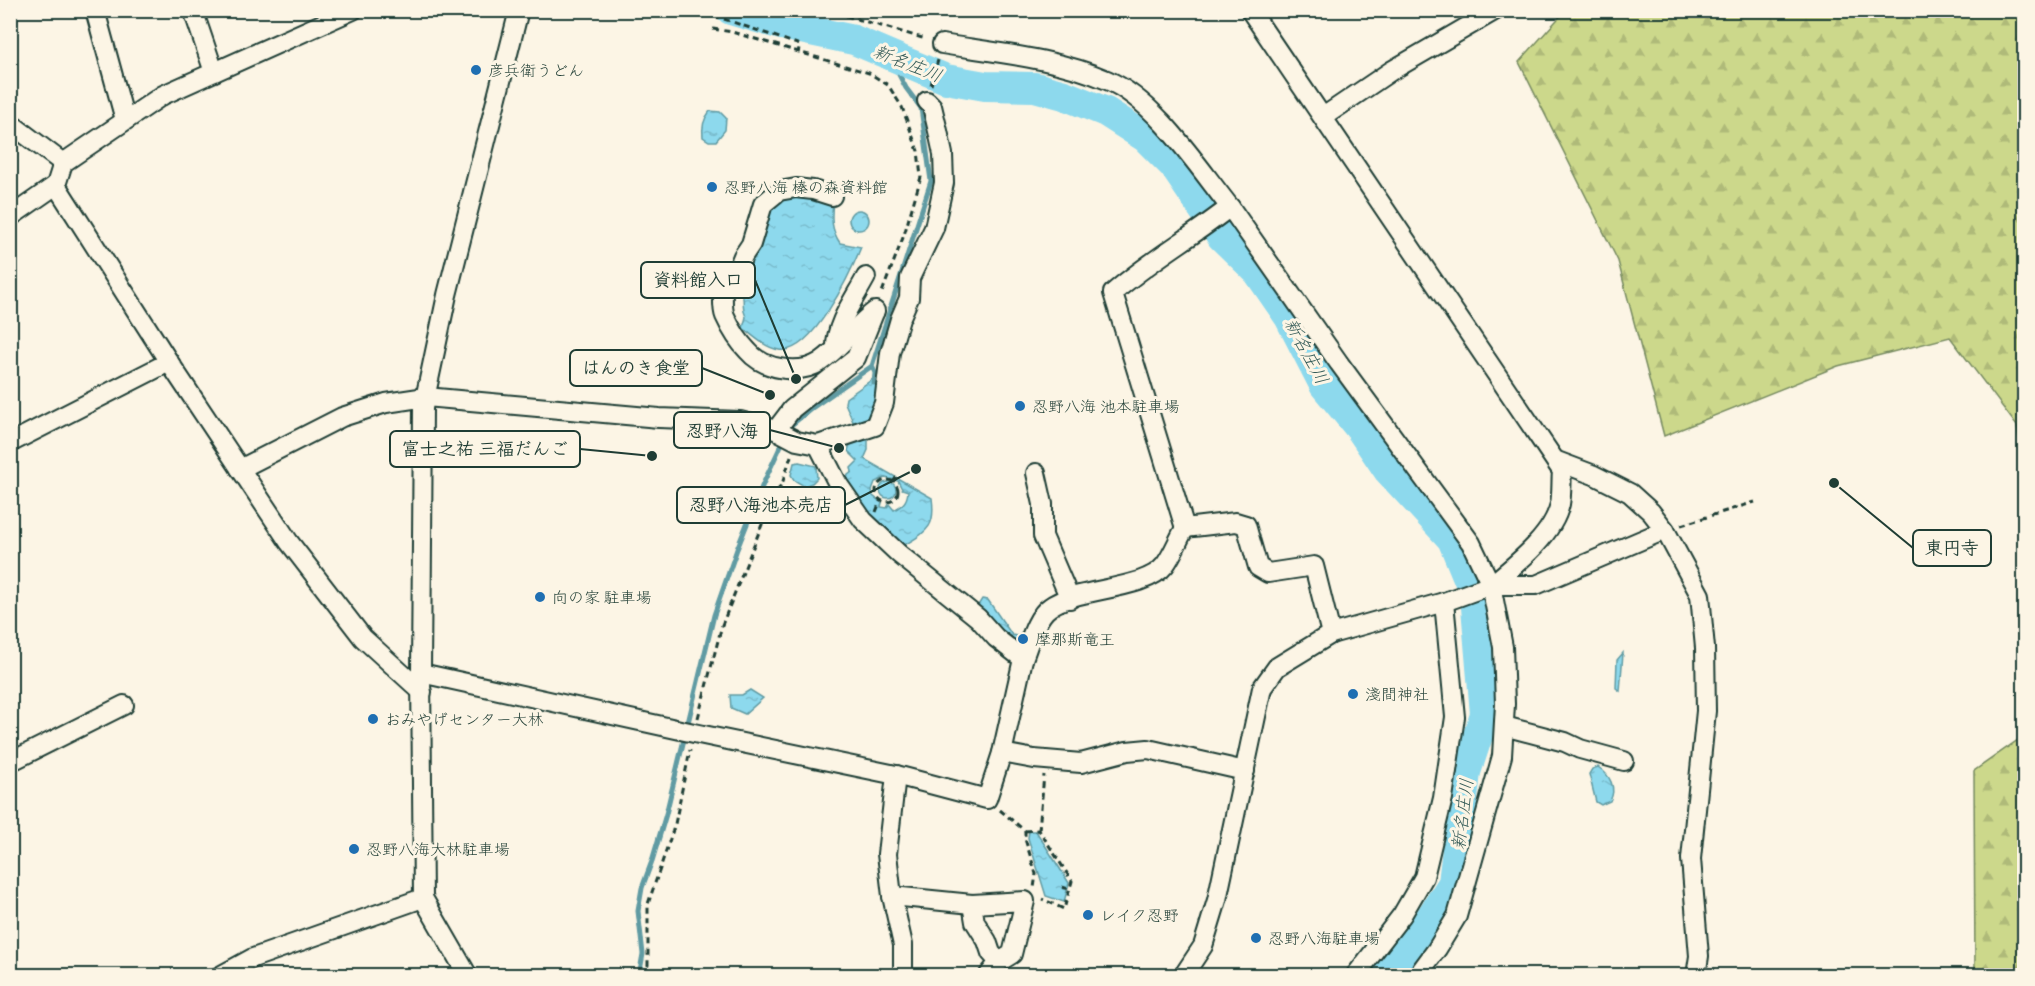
<svg xmlns="http://www.w3.org/2000/svg" width="2035" height="986" font-family="Delius,'Klee One',sans-serif">
<style>
.forest{fill:url(#forest-firs);stroke:#768a60;stroke-width:1.5}
.water{fill:url(#water-ripples);stroke:#619ba3;stroke-width:1.5;fill-rule:evenodd}
.lines{fill:none;stroke-linecap:round;stroke-linejoin:round}
.stream{stroke:#619ba3;stroke-width:5}
.river{stroke:#8dd9ed;stroke-width:30}
.minor-casing{stroke:#1f3d34;stroke-width:22}
.path{stroke:#1f3d34;stroke-width:3;stroke-dasharray:6 4.5;stroke-linecap:butt}
.minor{stroke:#fcf5e5;stroke-width:18}
.poi-dot{fill:#1f6fb2;stroke:#fcf5e5;stroke-width:2}
.labels{text-anchor:middle;dominant-baseline:central;stroke-width:6;stroke-linejoin:round;paint-order:stroke}
.poi-label{font-size:16px;fill:#1f3d34;stroke:#fcf5e5;text-anchor:start}
.water-label{font-size:18px;font-style:italic;fill:#355c59;stroke:#fcf5e5}
.leader{fill:none;stroke:#1f3d34;stroke-width:2}
.callout-dot{fill:#1f3d34;stroke:#fcf5e5;stroke-width:2}
.callout{fill:#fcf5e5;stroke:#1f3d34;stroke-width:2}
.callout-label{font-size:18px;text-anchor:middle;font-weight:bold;fill:#1f3d34}
</style>
<defs>
<pattern id="forest-firs" width="22" height="20" patternUnits="userSpaceOnUse" patternTransform="scale(1.5)"><rect width="22" height="20" fill="#ccd88b"/><path d="M5 1l3.5 6h-7zM16 11l3.5 6h-7z" fill="#afba79"/></pattern>
<pattern id="water-ripples" width="26" height="14" patternUnits="userSpaceOnUse" patternTransform="scale(1.5)"><rect width="26" height="14" fill="#8dd9ed"/><path d="M2 4q2-2 4 0t4 0M15 11q2-2 4 0t4 0" fill="none" stroke="#79bbcc"/></pattern>
</defs>
<rect width="100%" height="100%" fill="#fcf5e5"/>
<filter id="ink" filterUnits="userSpaceOnUse"><feTurbulence type="fractalNoise" baseFrequency=".0167" numOctaves="2"/><feDisplacementMap in="SourceGraphic" scale="12" xChannelSelector="R" yChannelSelector="G"/><feConvolveMatrix kernelMatrix="1 2 1 2 8 2 1 2 1" color-interpolation-filters="sRGB"/></filter>
<g filter="url(#ink)">
<g class="forest">
<polygon points="1565,11 2024,11 2024,478 2017,426 1950,337 1838,366 1664,436 1618,261 1519,62"/>
<polygon points="2024,720 2024,975 1975,975 1974,771 2022,737"/>
</g>
<g class="water">
<path d="M710 111 720 112 726 118 725 130 716 141H709L703 137C702 127 703 120 710 111Z"/>
<path d="M784 194 833 202C831 218 831 230 840 243L861 247C851 272 812 356 779 350 766 348 754 337 743 328L746 317C742 309 744 306 743 298 742 289 739 288 741 278L773 201Z"/>
<circle cx="859" cy="220" r="10"/>
<polygon points="877,376 879,384 873,418 854,424 845,403 846,398"/>
<path d="M868 439V450L864 459 932 498C936 528 927 531 903 546L863 507 846 483 848 475 852 472 851 468 858 461 848 451 850 444ZM885 478 898 481 902 489 908 491C907 502 903 505 894 510L889 504 887 508 881 507 882 503 873 496 872 490 875 482Z"/>
<polygon points="799,462 816,466 817,478 812,483 804,486 794,480 791,475 794,463"/>
<circle cx="888" cy="490" r="8"/>
<polygon points="982,599 988,600 1012,635 1022,637 1021,641 1017,644 1011,643 977,607"/>
<polygon points="1623,653 1620,691 1616,688 1617,660"/>
<polygon points="750,690 763,698 745,714 731,708 730,695 742,695"/>
<path d="M1598 767C1610 775 1617 788 1610 801L1601 805 1596 802 1589 774 1592 769Z"/>
<polygon points="1029,831 1036,831 1069,883 1064,902 1046,896 1028,838"/>
</g>
<g class="lines">
<g class="stream">
<polyline points="872,366 875,373 874,383"/>
<polyline points="639,976 643,954 638,911 642,888 652,861 666,814 714,615 737,549 763,484 790,426 812,408 872,366 931,181 921,108 906,88 894,65 876,49"/>
</g>
<polyline class="river" points="731,10 782,25 854,40 946,79 985,86 1035,87 1064,95 1106,112 1145,137 1174,166 1222,237 1258,272 1289,317 1324,385 1361,430 1388,470 1452,539 1475,595 1485,714 1466,772 1453,883 1427,923 1384,976"/>
<defs>
<g id="minor">
<polyline points="95,10 125,120"/>
<polyline points="193,10 214,72"/>
<path d="M1250 10 1562 471C1561 481 1562 493 1560 504 1553 536 1515 565 1491 585"/>
<path d="M942 44C997 53 1056 58 1107 80 1155 100 1198 167 1230 207 1192 237 1149 261 1113 293L1185 528 1236 522 1246 525 1258 567 1268 573 1314 566 1331 634"/>
<polyline points="1323,117 1391,71 1496,10"/>
<polyline points="10,123 63,163"/>
<polyline points="56,185 169,362 289,542 363,638 422,692"/>
<path d="M832 196 813 190 796 188 779 191 763 204 751 244 743 256 734 278 723 288C723 297 722 309 725 316 730 327 739 342 748 351 764 370 800 375 820 362 841 348 855 326 875 311"/>
<polyline points="1230,207 1339,363 1471,543 1491,585 1503,647 1505,704 1502,756 1457,916 1437,949 1417,976"/>
<polyline points="10,217 56,185 63,163 163,95 353,10"/>
<path d="M836 348C835 325 855 298 866 277"/>
<polyline points="776,430 792,409 856,358 874,313"/>
<polyline points="10,443 169,362"/>
<polyline points="818,445 875,426 884,403 890,353 900,319 909,298 910,278 934,228 944,183 943,154 938,131 932,106 927,101"/>
<polyline points="1557,461 1594,475 1630,493 1651,512 1665,530 1700,595 1705,648 1706,711 1691,859 1699,956 1696,976"/>
<polyline points="240,469 342,417 386,403 426,397 659,418 740,421 776,430 797,441 818,445 838,484 863,520 899,554 978,618 996,638 1023,659 1002,753 987,799 896,775 694,733 421,673"/>
<polyline points="1036,473 1043,504 1043,536 1070,599"/>
<path d="M1023 659C1029 644 1036 616 1050 607 1077 587 1145 591 1165 565 1173 554 1178 540 1185 528"/>
<polyline points="1504,726 1565,742 1580,749 1624,761"/>
<polyline points="1002,753 1034,759 1081,763 1127,751 1148,749 1245,771"/>
<polyline points="10,762 124,705"/>
<polyline points="896,775 887,854 892,896 903,945 903,976"/>
<polyline points="892,896 972,904"/>
<polyline points="220,976 253,958 423,898"/>
<polyline points="468,976 423,898 421,673 423,408 447,295 519,10"/>
<polyline points="988,976 999,962 1012,954 1025,901 972,904 975,922 987,941 991,953 999,962"/>
<polyline points="1183,976 1203,946 1217,900 1262,688 1277,667 1331,634 1444,602 1491,585 1536,585 1665,530"/>
<polyline points="1355,976 1402,915 1424,877 1443,798 1455,717 1444,602"/>
</g>
</defs>
<use href="#minor" class="minor-casing"/>
<g class="path">
<polyline points="705,10 718,17 800,45 798,52"/>
<polyline points="826,10 926,39"/>
<polyline points="713,29 732,32 869,73 888,85 902,107 918,151 921,177 904,235 881,295"/>
<polyline points="931,85 938,60"/>
<circle cx="887" cy="491" r="11"/>
<polyline points="893,482 898,475"/>
<polyline points="876,512 881,499"/>
<polyline points="1681,525 1755,502"/>
<polyline points="698,718 722,625 769,507 783,481 791,456"/>
<polyline points="1000,810 1025,831 1025,839 1036,874 1034,888"/>
<polyline points="1039,830 1044,775"/>
<polyline points="1025,831 1039,830 1072,881 1064,909 1042,899"/>
<polyline points="1062,887 1069,889"/>
<polyline points="644,976 648,965 648,904 675,824 690,750"/>
</g>
<use href="#minor" class="minor"/>
</g>
</g>
<g class="poi-dot">
<circle cx="476" cy="70" r="6"/>
<circle cx="712" cy="187" r="6"/>
<circle cx="1020" cy="406" r="6"/>
<circle cx="540" cy="597" r="6"/>
<circle cx="1023" cy="639" r="6"/>
<circle cx="1353" cy="694" r="6"/>
<circle cx="373" cy="719" r="6"/>
<circle cx="354" cy="849" r="6"/>
<circle cx="1088" cy="915" r="6"/>
<circle cx="1256" cy="938" r="6"/>
</g>
<g class="labels">
<g class="poi-label">
<text x="488" y="70">彦兵衛うどん</text>
<text x="724" y="187">忍野八海 榛の森資料館</text>
<text x="1032" y="406">忍野八海 池本駐車場</text>
<text x="552" y="597">向の家 駐車場</text>
<text x="1035" y="639">摩那斯竜王</text>
<text x="1365" y="694">淺間神社</text>
<text x="385" y="719">おみやげセンター大林</text>
<text x="366" y="849">忍野八海大林駐車場</text>
<text x="1100" y="915">レイク忍野</text>
<text x="1268" y="938">忍野八海駐車場</text>
</g>
<g class="water-label">
<text transform="translate(908 63) rotate(22)">新名庄川</text>
<text transform="translate(1307 351) rotate(62)">新名庄川</text>
<text transform="translate(1462 814) rotate(-83)">新名庄川</text>
</g>
</g>
<path class="leader" d="M796 379L755 280M770 395L702 368M839 448L770 430M652 456L580 449M916 469L845 505M1834 483L1913 548"/>
<g class="callout-dot">
<circle cx="796" cy="379" r="6"/>
<circle cx="770" cy="395" r="6"/>
<circle cx="839" cy="448" r="6"/>
<circle cx="652" cy="456" r="6"/>
<circle cx="916" cy="469" r="6"/>
<circle cx="1834" cy="483" r="6"/>
</g>
<g class="callout">
<rect x="641" y="262" width="114" height="36" rx="6"/>
<rect x="570" y="350" width="132" height="36" rx="6"/>
<rect x="674" y="412" width="96" height="36" rx="6"/>
<rect x="390" y="431" width="190" height="36" rx="6"/>
<rect x="677" y="487" width="168" height="36" rx="6"/>
<rect x="1913" y="530" width="78" height="36" rx="6"/>
</g>
<g class="callout-label">
<text x="698" y="286">資料館入口</text>
<text x="636" y="374">はんのき食堂</text>
<text x="722" y="437">忍野八海</text>
<text x="485" y="455">富士之祐 三福だんご</text>
<text x="761" y="511">忍野八海池本売店</text>
<text x="1952" y="554">東円寺</text>
</g>
<rect width="2035" height="986" fill="none" stroke="#fcf5e5" stroke-width="36"/>
<rect x="18" y="18" width="1999" height="950" fill="none" stroke="#1f3d34" stroke-width="2" filter="url(#ink)"/>
</svg>
